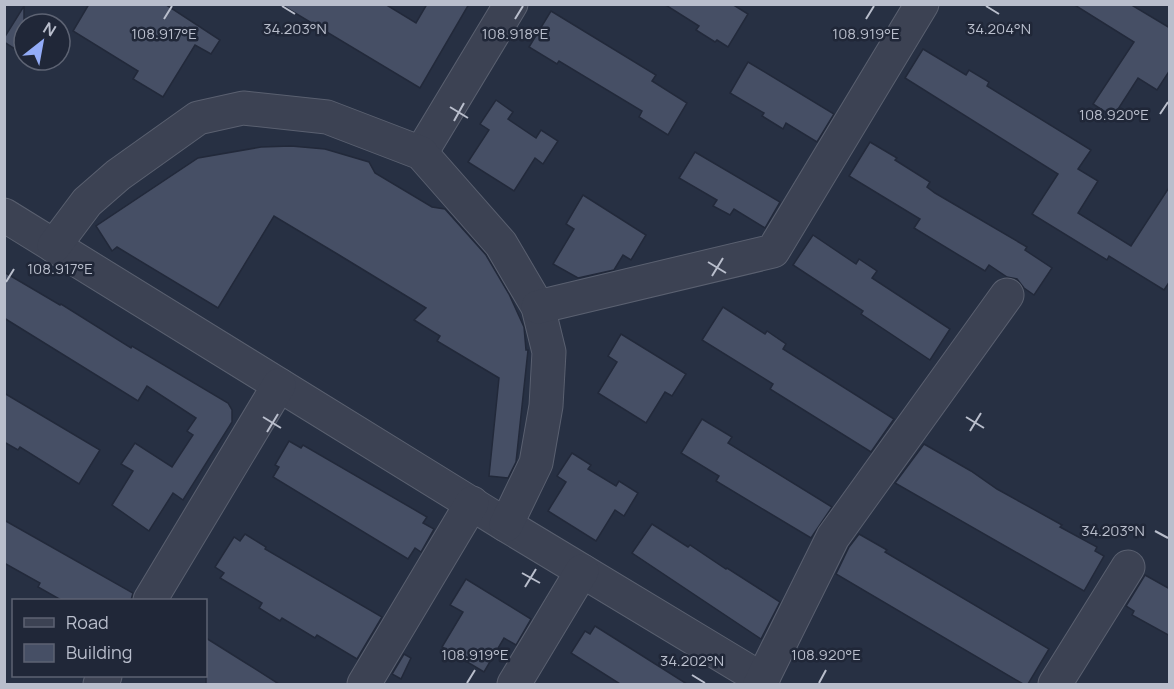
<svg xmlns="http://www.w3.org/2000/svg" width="1174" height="689" font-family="Manrope,sans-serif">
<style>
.building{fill:#464f65;stroke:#22293a;stroke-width:1.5}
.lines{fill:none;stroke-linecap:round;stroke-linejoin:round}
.minor-casing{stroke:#5a6070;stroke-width:35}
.minor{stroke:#3c4253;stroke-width:33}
.ticks{fill:none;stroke:#b9becc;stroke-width:2}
.ticks-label{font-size:15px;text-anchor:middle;fill:#b9becc;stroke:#202738;stroke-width:5;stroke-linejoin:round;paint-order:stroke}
</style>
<rect width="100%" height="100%" fill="#273043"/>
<g class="building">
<polygon points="89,4 165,4 220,40 211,54 195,45 163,97 133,79 138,71 73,31"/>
<polygon points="280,4 385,4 416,23 427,4 469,4 420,88"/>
<polygon points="664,4 732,4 748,14 728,47 717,40 715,42 696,30 699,26"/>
<polygon points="1073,4 1130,4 1170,28 1170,70 1157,90 1138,78 1113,117 1093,104 1134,42"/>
<polygon points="24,6 24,42 18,51 4,42 4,38"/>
<polygon points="551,11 656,75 652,81 687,103 668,135 639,117 642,111 559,61 557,64 529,47"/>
<polygon points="923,49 966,75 969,70 989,82 987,86 1091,150 1078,169 1098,181 1078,213 1131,246 1170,186 1170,281 1164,290 1109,256 1107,260 1032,214 1058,174 905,78"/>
<polygon points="748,62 834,114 817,142 786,123 783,129 762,116 764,113 730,93"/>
<polygon points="496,100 513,112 508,119 536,138 541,130 558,141 543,164 535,158 514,191 468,162 489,130 480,124"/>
<polygon points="870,142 897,158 895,160 930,182 927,187 935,193 1027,247 1025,250 1052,268 1034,295 1024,288 1017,279 1007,277 989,265 985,271 914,228 920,219 849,176"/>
<polygon points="291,146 325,149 369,162 375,173 432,207 445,209 486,255 509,294 524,327 526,350 528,350 516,462 508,478 489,476 499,378 437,341 440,336 414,320 426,308 339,255 274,216 218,308 117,247 112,251 96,226 198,158 261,147"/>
<polygon points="695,152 780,202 765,228 734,209 730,215 713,206 717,200 679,178"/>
<polygon points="583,195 646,235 631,260 623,255 614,270 578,278 553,264 574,229 566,224"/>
<polygon points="813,235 856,264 859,259 877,271 872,278 950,329 930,360 861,314 863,311 793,265"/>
<polygon points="4,272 60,305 61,304 131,348 132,346 228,403 232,410 232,422 183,500 173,493 149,531 112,505 133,471 121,464 135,443 172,467 193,435 187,431 196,418 147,386 138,401 4,318"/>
<polygon points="723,307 765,334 767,331 786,344 783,349 894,419 871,452 770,389 773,384 702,340"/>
<polygon points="621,334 686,374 672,396 665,392 646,423 598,393 617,362 608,356"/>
<polygon points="4,393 100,450 79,484 20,447 18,450 4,442"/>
<polygon points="702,419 732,437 728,443 832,507 811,538 716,481 719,476 681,453"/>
<polygon points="289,441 301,448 303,445 427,517 423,523 434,529 421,552 415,548 408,559 273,477 279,467 275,465"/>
<polygon points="924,444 971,471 997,489 1062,525 1060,527 1097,547 1095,551 1104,556 1084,591 895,483"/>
<polygon points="572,453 591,465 588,469 616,486 619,481 638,493 624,516 615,510 596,541 548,511 566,482 557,476"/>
<polygon points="4,520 133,593 131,600 61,600 38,587 40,583 4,563"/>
<polygon points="652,524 688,547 690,545 726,569 727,568 780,602 761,639 632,553"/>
<polygon points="245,534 266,547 265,549 382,617 357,659 317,635 315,638 282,618 280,621 259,608 262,603 220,578 224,573 215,567 234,537 240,541"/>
<polygon points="859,534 887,550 885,552 1049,649 1028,684 1023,684 836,574 849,547"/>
<polygon points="1145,575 1170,589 1170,636 1132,615 1134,611 1126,606"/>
<polygon points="466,579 531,619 516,645 504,638 484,672 442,647 463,612 450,605"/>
<polygon points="595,626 649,660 687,684 620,684 571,653 585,631 590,634"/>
<polygon points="206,638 241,660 279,684 206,684"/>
<polygon points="404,654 411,658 401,679 392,674"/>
</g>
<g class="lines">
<defs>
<g id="minor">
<polyline points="421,153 511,4"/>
<polyline points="4,215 506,525 763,680"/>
<polyline points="54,246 87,202 118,175 198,118 243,108 327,117 421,153 501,244 538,307 549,352 546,406 536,463 506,525"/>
<polyline points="538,307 773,251 922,4"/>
<polyline points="150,600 279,385"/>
<polyline points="100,684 105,676"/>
<polyline points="364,684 472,503"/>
<polyline points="514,684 582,571"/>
<polyline points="760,684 833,537 1007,295"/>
<polyline points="1055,684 1128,567"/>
</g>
</defs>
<use href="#minor" class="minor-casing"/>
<use href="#minor" class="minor"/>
</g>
<path class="ticks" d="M282 6 295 14M986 6 999 14M164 19 172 6M515 19 523 6M866 19 874 6M450 107 468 118M1160 114 1168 102M454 121 464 103M708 262 726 273M712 276 723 258M6 282 14 269M263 417 281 428M966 417 984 428M970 431 981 413M267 432 278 414M1155 531 1168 538M522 573 540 583M525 587 536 569M692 675 705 683M467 683 475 670M819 683 826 670"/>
<g class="ticks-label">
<text x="295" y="34">34.203°N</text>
<text x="999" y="34">34.204°N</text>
<text x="164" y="39">108.917°E</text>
<text x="515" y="39">108.918°E</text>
<text x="866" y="39">108.919°E</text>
<text x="1114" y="120">108.920°E</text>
<text x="60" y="274">108.917°E</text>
<text x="1113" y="536">34.203°N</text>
<text x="475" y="660">108.919°E</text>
<text x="826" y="660">108.920°E</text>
<text x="692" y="666">34.202°N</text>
</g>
<rect width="1174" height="689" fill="none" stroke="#b9becc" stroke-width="12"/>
<rect x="12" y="599" width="195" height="78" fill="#202738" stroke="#5d6373" stroke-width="1.5"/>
<rect x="24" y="618" width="30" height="9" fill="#3c4253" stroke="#5d6373" stroke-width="1.5"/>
<text x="66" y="629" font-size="18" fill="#b9becc">Road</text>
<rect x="24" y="644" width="30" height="18" fill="#464f65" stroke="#5d6373" stroke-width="1.5"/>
<text x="66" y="659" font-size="18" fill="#b9becc">Building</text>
<g transform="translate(42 42) rotate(31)"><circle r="28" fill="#202738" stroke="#5d6373" stroke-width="1.5"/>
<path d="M0-4.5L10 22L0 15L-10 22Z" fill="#93acf8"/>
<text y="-9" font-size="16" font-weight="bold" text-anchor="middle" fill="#b9becc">N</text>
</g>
</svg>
